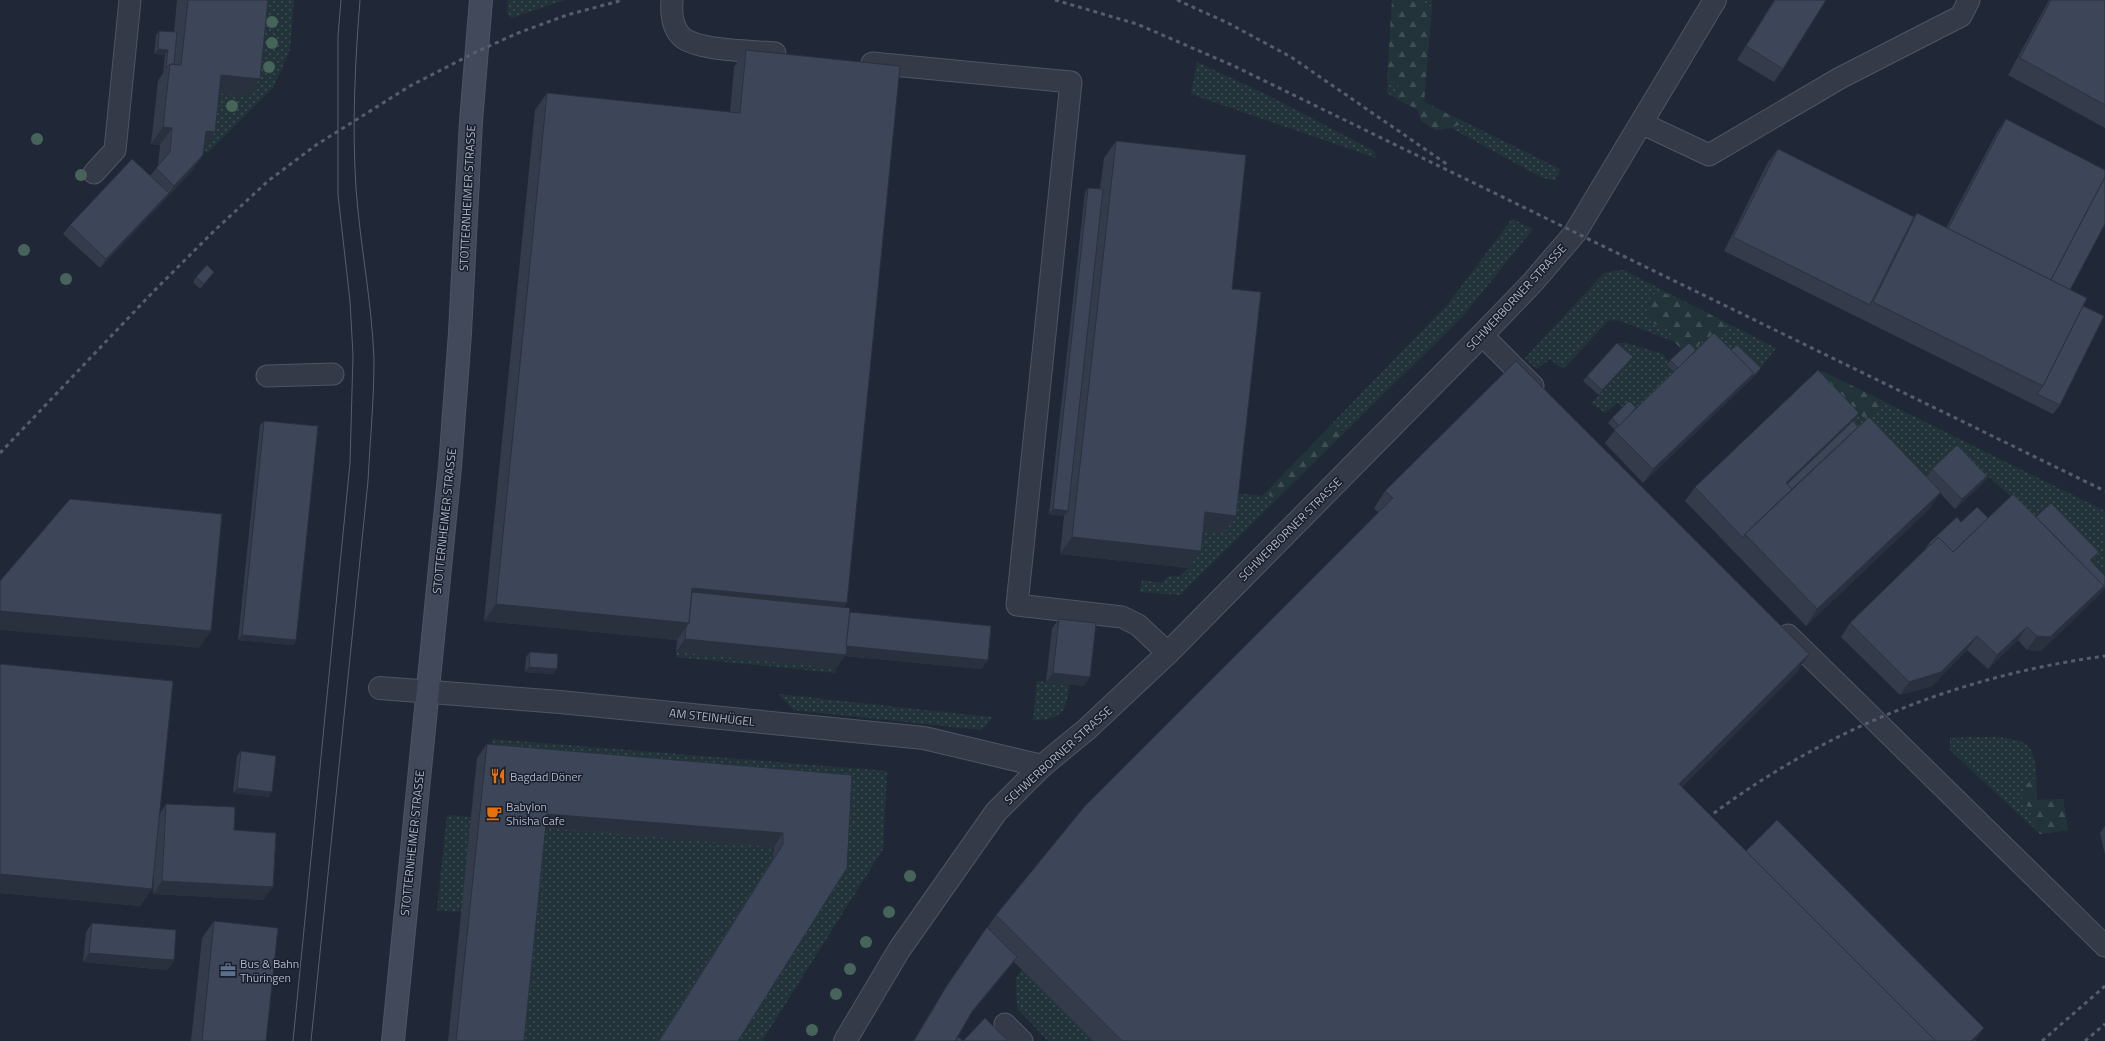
<svg xmlns="http://www.w3.org/2000/svg" width="2105" height="1041" font-family="'Titillium Web',sans-serif">
<style>
.grass{fill:url(#grass-dots)}
.forest{fill:url(#forest-firs)}
.lines{fill:none;stroke-linecap:round;stroke-linejoin:round}
.service-casing{stroke:#4e5563;stroke-width:23}
.minor-casing{stroke:#4e5563;stroke-width:24}
.tertiary-casing{stroke:#4e5563;stroke-width:24}
.secondary-casing{stroke:#4e5563;stroke-width:24}
.service{stroke:#343a48;stroke-width:21}
.minor{stroke:#343a48;stroke-width:22}
.tertiary{stroke:#343a48;stroke-width:22}
.secondary{stroke:#42495b;stroke-width:22}
.tram{stroke:#555e6f;stroke-width:1}
.rail{stroke:#555e6f;stroke-width:3;stroke-dasharray:4 4;stroke-linecap:butt}
.tree{fill:#46645a}
.wall{fill:#343c4c}
.shaded-wall{fill:#2a313e}
.building{fill:#3c4658;stroke:#2a313e}
.labels{text-anchor:middle;dominant-baseline:central;stroke-width:3;stroke-linejoin:round;paint-order:stroke}
.street-label{font-size:12px;fill:#aeb5c5;stroke:#191f2d}
.poi-label{font-size:12px;fill:#aeb5c5;stroke:#191f2d;text-anchor:start}
</style>
<defs>
<pattern id="grass-dots" width="8" height="8" patternUnits="userSpaceOnUse"><rect width="8" height="8" fill="#223439"/><path d="M2 2h.1M6 6h.1" fill="none" stroke="#404f54" stroke-width="1.8" stroke-linecap="round"/></pattern>
<pattern id="forest-firs" width="22" height="20" patternUnits="userSpaceOnUse"><rect width="22" height="20" fill="#223439"/><path d="M5 1l3.5 6h-7zM16 11l3.5 6h-7z" fill="#404f54"/></pattern>
</defs>
<rect width="100%" height="100%" fill="#202838"/>
<g class="grass">
<polygon points="258,0 294,0 290,50 273,88 208,153 203,149 209,92 248,96"/>
<polygon points="508,0 564,0 512,18 507,14"/>
<polygon points="1392,0 1432,0 1424,102 1560,169 1555,180 1543,178 1451,128 1436,130 1421,121 1418,110 1387,93"/>
<polygon points="1197,62 1271,97 1374,151 1376,158 1191,94"/>
<polygon points="1512,219 1533,229 1462,317 1343,434 1342,429 1330,426 1448,304"/>
<polygon points="1623,270 1776,348 1757,373 1734,350 1721,363 1694,357 1673,341 1620,321 1609,320 1563,369 1550,359 1537,369 1525,358 1604,273"/>
<polygon points="1620,343 1626,343 1663,354 1676,374 1635,415 1617,403 1605,413 1592,403 1629,362 1614,347"/>
<polygon points="1822,371 2105,511 2105,589 2094,600 2013,498 1989,477 1980,486 1926,478 1857,434"/>
<polygon points="1270,488 1269,495 1275,501 1180,595 1140,592 1142,580 1162,583 1168,576 1180,576 1189,568 1193,529 1229,492 1262,496"/>
<polygon points="676,652 836,668 836,673 676,657"/>
<path d="M1037 681 1069 685C1067 712 1061 720 1033 720Z"/>
<polygon points="778,694 971,715 992,717 982,730 794,710"/>
<path d="M1950 738C1968 738 2021 732 2030 749 2038 762 2036 785 2037 800L2063 799 2068 830 2040 834 1950 750Z"/>
<polygon points="492,739 887,771 883,849 762,1041 737,1041 843,788 490,759"/>
<polygon points="447,815 471,817 462,912 437,910"/>
<polygon points="538,827 774,847 773,858 658,1041 516,1041"/>
<polygon points="1022,970 1093,1041 1048,1041 1017,1008 1016,978"/>
</g>
<g class="forest">
<polygon points="1392,0 1419,0 1432,7 1424,102 1470,125 1458,125 1451,128 1436,130 1421,121 1418,110 1392,96 1400,89 1396,83 1387,81"/>
<path d="M1660 291 1726 322 1724 332 1715 340 1703 341 1693 350H1683L1673 341 1669 329 1652 323 1646 313C1648 302 1649 295 1660 291Z"/>
<polygon points="1822,371 1883,401 1882,409 1874,416 1863,417 1853,407 1814,378"/>
<polygon points="1330,426 1342,429 1343,434 1275,501 1269,495 1270,488"/>
<polygon points="2035,776 2037,801 2063,799 2068,830 2040,834 2035,829 2029,815 2034,811 2023,803 2021,794 2026,784 2033,780"/>
</g>
<g class="lines">
<defs>
<g id="service">
<path d="M672 0C671 13 672 28 682 37 698 51 753 51 775 53"/>
<polyline points="872,63 1071,82 1017,605 1122,617 1138,625 1168,653"/>
<polyline points="1641,123 1709,155 1840,78 1961,16 1969,0"/>
<polyline points="94,173 115,150 130,0"/>
<polyline points="1482,335 1533,386"/>
<polyline points="267,376 333,374"/>
<polyline points="1788,635 2105,946"/>
<polyline points="1005,1024 1022,1041"/>
</g>
<polyline id="minor" points="380,688 560,702 924,738 1042,766"/>
<polyline id="tertiary" points="845,1041 899,950 996,812 1042,766 1087,729 1168,653 1482,335 1533,282 1575,233 1715,0"/>
<polyline id="secondary" points="393,1041 450,467 460,333 471,121 481,0"/>
</defs>
<use href="#service" class="service-casing"/>
<use href="#minor" class="minor-casing"/>
<use href="#tertiary" class="tertiary-casing"/>
<use href="#secondary" class="secondary-casing"/>
<use href="#service" class="service"/>
<use href="#minor" class="minor"/>
<use href="#tertiary" class="tertiary"/>
<use href="#secondary" class="secondary"/>
<g class="tram">
<polyline points="293,1041 350,463 353,355 350,301 338,195 338,36 341,0"/>
<path d="M311 1041 368 481C370 441 374 400 374 360 372 302 360 245 356 188 352 126 355 62 360 0"/>
</g>
<g class="rail">
<polyline points="1055,0 1137,24 1234,66 2105,491"/>
<polyline points="1177,0 1228,23 1291,57 1448,165"/>
<polyline points="0,453 153,292 215,230 268,181 316,145 410,86 476,52 518,33 567,15 623,0"/>
<path d="M1701 823C1820 731 1957 676 2105 656"/>
<polyline points="2042,1041 2105,986"/>
<polyline points="2085,1041 2105,1024"/>
</g>
</g>
<g class="tree">
<circle cx="272" cy="22" r="6"/>
<circle cx="272" cy="43" r="6"/>
<circle cx="269" cy="67" r="6"/>
<circle cx="232" cy="106" r="6"/>
<circle cx="37" cy="139" r="6"/>
<circle cx="81" cy="175" r="6"/>
<circle cx="24" cy="250" r="6"/>
<circle cx="66" cy="279" r="6"/>
<circle cx="910" cy="876" r="6"/>
<circle cx="889" cy="912" r="6"/>
<circle cx="866" cy="942" r="6"/>
<circle cx="850" cy="969" r="6"/>
<circle cx="836" cy="994" r="6"/>
<circle cx="812" cy="1030" r="6"/>
</g>
<g class="wall">
<polygon points="177,0 268,0 248,96 219,93 203,149 203,155 191,172 100,268 63,234 70,225 150,176 158,166 160,145 151,144 158,81 163,73 165,55 154,54 156,35 159,31 174,32"/>
<polygon points="1774,0 1826,0 1783,69 1774,82 1737,60"/>
<polygon points="2049,0 2105,0 2105,128 2008,75"/>
<polygon points="746,50 844,607 850,612 988,660 981,669 845,656 836,668 676,652 677,640 484,621 535,110 547,93 730,112 734,67"/>
<polygon points="2006,119 2070,290 2083,306 2060,405 2053,414 1724,251 1768,162 1778,149 1914,217 1917,213 1946,228 1997,132"/>
<polygon points="1116,141 1232,289 1236,516 1224,533 1203,530 1189,568 1060,554 1064,516 1049,514 1085,192 1088,188 1100,189 1104,158"/>
<polygon points="214,272 200,289 193,282 196,277"/>
<polygon points="1696,350 1731,350 1761,368 1757,373 1744,386 1643,483 1605,443 1615,430 1608,423 1612,418 1636,408 1674,372 1667,365 1670,360"/>
<polygon points="1629,362 1599,395 1583,381 1587,376"/>
<polygon points="1859,413 1853,421 1858,427 1927,477 1932,469 1987,476 1980,486 1955,509 1940,493 1929,509 1806,626 1685,501 1695,487"/>
<polygon points="264,421 296,640 293,645 238,640 260,425"/>
<polygon points="1385,491 1798,671 1682,787 1746,851 1977,1041 1093,1041 1014,962 972,1012 956,1040 963,1041 913,1041 943,992 996,915 1378,512 1374,508"/>
<polygon points="2036,517 2092,562 2104,590 2041,651 2027,650 2018,640 1988,669 1967,650 1932,686 1900,695 1841,637 1850,623 1927,549 1926,548 1929,543 1961,522 1988,518"/>
<polygon points="1059,619 1084,686 1046,682 1052,628"/>
<polygon points="530,652 554,674 525,672 526,657"/>
<polygon points="0,664 160,813 166,804 234,830 263,900 153,894 154,874 152,889 140,906 0,893"/>
<polygon points="487,744 852,775 738,1041 658,1041 773,858 774,847 546,828 524,1041 448,1041 477,758"/>
<polygon points="241,751 269,797 233,793 237,756"/>
<polygon points="2105,826 2105,855 2100,833"/>
<polygon points="214,921 266,1041 191,1041 202,938"/>
<polygon points="92,923 174,960 167,970 83,962 86,932"/>
</g>
<g class="shaded-wall">
<polygon points="158,49 168,50 165,55 154,54"/>
<polygon points="221,75 260,79 248,96 209,92"/>
<polygon points="163,127 172,128 160,145 151,144"/>
<polygon points="206,131 215,132 203,149"/>
<polygon points="203,155 191,172 162,203 174,186"/>
<polygon points="169,193 162,203 100,268 106,259"/>
<polygon points="1633,357 1629,362 1599,395 1602,390"/>
<polygon points="1761,368 1757,373 1744,386 1643,483 1653,469 1754,373"/>
<polygon points="1859,413 1850,426 1780,492 1786,483"/>
<polygon points="1987,476 1980,486 1955,509 1962,499"/>
<polygon points="1941,492 1929,509 1806,626 1817,609"/>
<polygon points="1053,509 1068,511 1064,516 1049,514"/>
<polygon points="1205,512 1236,516 1224,533 1193,529"/>
<polygon points="1072,537 1201,551 1189,568 1060,554"/>
<polygon points="2099,552 2092,561 2084,570 2090,560"/>
<polygon points="2104,586 2105,586 2105,588 2104,590 2041,651 2027,650 2037,636"/>
<polygon points="692,588 847,603 835,620 689,606"/>
<polygon points="496,604 689,623 677,640 484,621"/>
<polygon points="0,611 211,631 199,648 0,630"/>
<polygon points="2027,627 2018,640 1988,669 1997,655"/>
<polygon points="242,635 296,640 293,645 238,640"/>
<polygon points="1977,636 1967,650 1932,686 1900,695 1909,682"/>
<polygon points="685,639 844,645 988,660 981,669 845,656 836,668 676,652"/>
<polygon points="1809,654 1798,671 1667,801 1679,784"/>
<polygon points="529,667 557,669 554,674 525,672"/>
<polygon points="1053,673 1090,677 1084,686 1046,682"/>
<polygon points="237,788 272,792 269,797 233,793"/>
<polygon points="547,814 783,833 774,847 538,827"/>
<polygon points="0,874 152,889 140,906 0,893"/>
<polygon points="162,881 273,887 263,900 153,894"/>
<polygon points="89,953 174,960 167,970 83,962"/>
<polygon points="1017,957 1014,962 970,1015 973,1010"/>
<polygon points="1984,1028 1975,1041 1971,1041"/>
</g>
<g class="building">
<polygon points="188,0 268,0 260,79 221,75 215,132 206,131 203,155 174,186 156,168 170,152 172,128 163,127 170,64 181,65"/>
<polygon points="1775,0 1826,0 1783,69 1746,46"/>
<polygon points="2051,0 2105,0 2105,105 2020,58"/>
<polygon points="159,31 177,32 174,64 170,64 166,68 168,50 158,49"/>
<polygon points="746,50 900,66 847,603 692,588 689,623 496,604 547,93 740,113"/>
<polygon points="2006,119 2105,170 2105,177 2051,280 1948,229"/>
<polygon points="1116,141 1246,155 1232,289 1261,292 1236,516 1205,512 1201,551 1072,537"/>
<polygon points="1778,149 1914,217 1870,305 1733,237"/>
<polygon points="132,159 169,193 106,259 70,225"/>
<polygon points="2105,177 2105,224 2070,290 2051,280"/>
<polygon points="1088,188 1103,189 1068,511 1053,509"/>
<polygon points="1917,213 2087,298 2043,386 1873,302"/>
<polygon points="207,265 214,272 204,284 196,277"/>
<polygon points="2083,306 2104,316 2060,405 2037,394 2043,386"/>
<polygon points="1714,333 1754,373 1653,469 1614,430"/>
<polygon points="1617,343 1633,357 1602,390 1587,376"/>
<polygon points="1689,343 1696,350 1678,368 1670,360"/>
<polygon points="1737,345 1761,368 1748,381 1754,373 1731,350"/>
<polygon points="1516,361 1809,654 1679,784 1936,1041 1122,1041 996,915 1084,807 1393,498 1385,491"/>
<polygon points="1818,370 1859,413 1786,483 1792,489 1745,534 1743,538 1695,487"/>
<polygon points="1629,401 1636,408 1619,426 1612,418"/>
<polygon points="1869,417 1941,492 1817,609 1745,534"/>
<polygon points="264,421 318,426 296,640 242,635"/>
<polygon points="1853,421 1858,427 1792,489 1787,484"/>
<polygon points="1957,445 1987,476 1962,499 1932,469"/>
<polygon points="2013,494 2104,586 2050,637 2037,636 2027,627 1997,655 1977,636 1941,672 1909,682 1850,623 1938,537 1953,552"/>
<polygon points="70,499 222,514 211,631 0,611 0,581"/>
<polygon points="2051,503 2099,552 2090,560 2105,576 2105,586 2101,590 2104,586 2036,517"/>
<polygon points="1977,507 1988,518 1953,552 1938,537 1931,545 1929,543 1957,517 1961,522"/>
<polygon points="692,592 850,608 846,655 685,639 686,627 689,623"/>
<polygon points="850,612 991,626 988,660 846,646"/>
<polygon points="1059,619 1096,623 1090,677 1053,673"/>
<polygon points="530,652 558,654 557,669 529,667"/>
<polygon points="0,664 173,681 152,889 0,874"/>
<polygon points="487,744 852,775 847,868 738,1041 659,1041 783,844 783,833 547,814 524,1041 456,1041"/>
<polygon points="241,751 276,756 272,792 237,788"/>
<polygon points="166,804 235,807 234,830 276,833 273,887 162,881"/>
<polygon points="1777,820 1984,1028 1971,1041 1936,1041 1746,851"/>
<polygon points="214,921 278,928 266,1041 202,1041"/>
<polygon points="92,923 176,930 174,960 89,953"/>
<polygon points="987,927 1017,957 973,1010 955,1041 914,1041 946,987"/>
<polygon points="985,1018 1008,1041 963,1041"/>
<polygon points="958,1037 963,1041 956,1041"/>
</g>
<defs>
<symbol id="restaurant-bare" viewBox="-9 -9 18 18"><path d="M-5-6h1v4h1v-4h1v4h1v-4h1v5L-1.5 .5V6h-2V.5L-5-1ZM5-6V6H3V1.5H1.5Q1.5-4 5-6Z" fill="#e8710a" stroke="#191f2d" stroke-width="2.5" paint-order="stroke"/></symbol>
<symbol id="cafe-bare" viewBox="-9 -9 18 18"><path d="M-5.5-4.5H6V0H3Q3 3.5 0 3.5H-2.5Q-5.5 3.5-5.5 0ZM3-3.2v2h1.7v-2ZM-6 4.5H4V6H-6Z" fill="#e8710a" stroke="#191f2d" stroke-width="2.5" paint-order="stroke"/></symbol>
<symbol id="office-bare" viewBox="-9 -9 18 18"><path d="M-6-3h4V-5.5h4V-3h4V5H-6ZM-1-4.5V-3h2v-1.5ZM-6 0V1H6V0Z" fill="#5c6f8a" stroke="#191f2d" stroke-width="2.5" paint-order="stroke"/></symbol>
</defs>
<g fill-rule="evenodd">
<use href="#restaurant-bare" x="487" y="765" width="22" height="22"/>
<use href="#cafe-bare" x="483" y="802" width="22" height="22"/>
<use href="#office-bare" x="217" y="959" width="22" height="22"/>
</g>
<g class="labels">
<g class="street-label">
<text transform="translate(467 198) rotate(-87)">STOTTERNHEIMER STRASSE</text>
<text transform="translate(1516 297) rotate(-47)">SCHWERBORNER STRASSE</text>
<text transform="translate(444 521) rotate(-84)">STOTTERNHEIMER STRASSE</text>
<text transform="translate(1290 529) rotate(-45)">SCHWERBORNER STRASSE</text>
<text transform="translate(712 717) rotate(6)">AM STEINHÜGEL</text>
<text transform="translate(1058 755) rotate(-42)">SCHWERBORNER STRASSE</text>
<text transform="translate(412 843) rotate(-84)">STOTTERNHEIMER STRASSE</text>
</g>
<g class="poi-label">
<text x="510" y="776">Bagdad Döner</text>
<text x="506" y="806">Babylon<tspan x="506" dy="14">Shisha Cafe</tspan></text>
<text x="240" y="963">Bus &amp; Bahn<tspan x="240" dy="14">Thüringen</tspan></text>
</g>
</g>
</svg>
